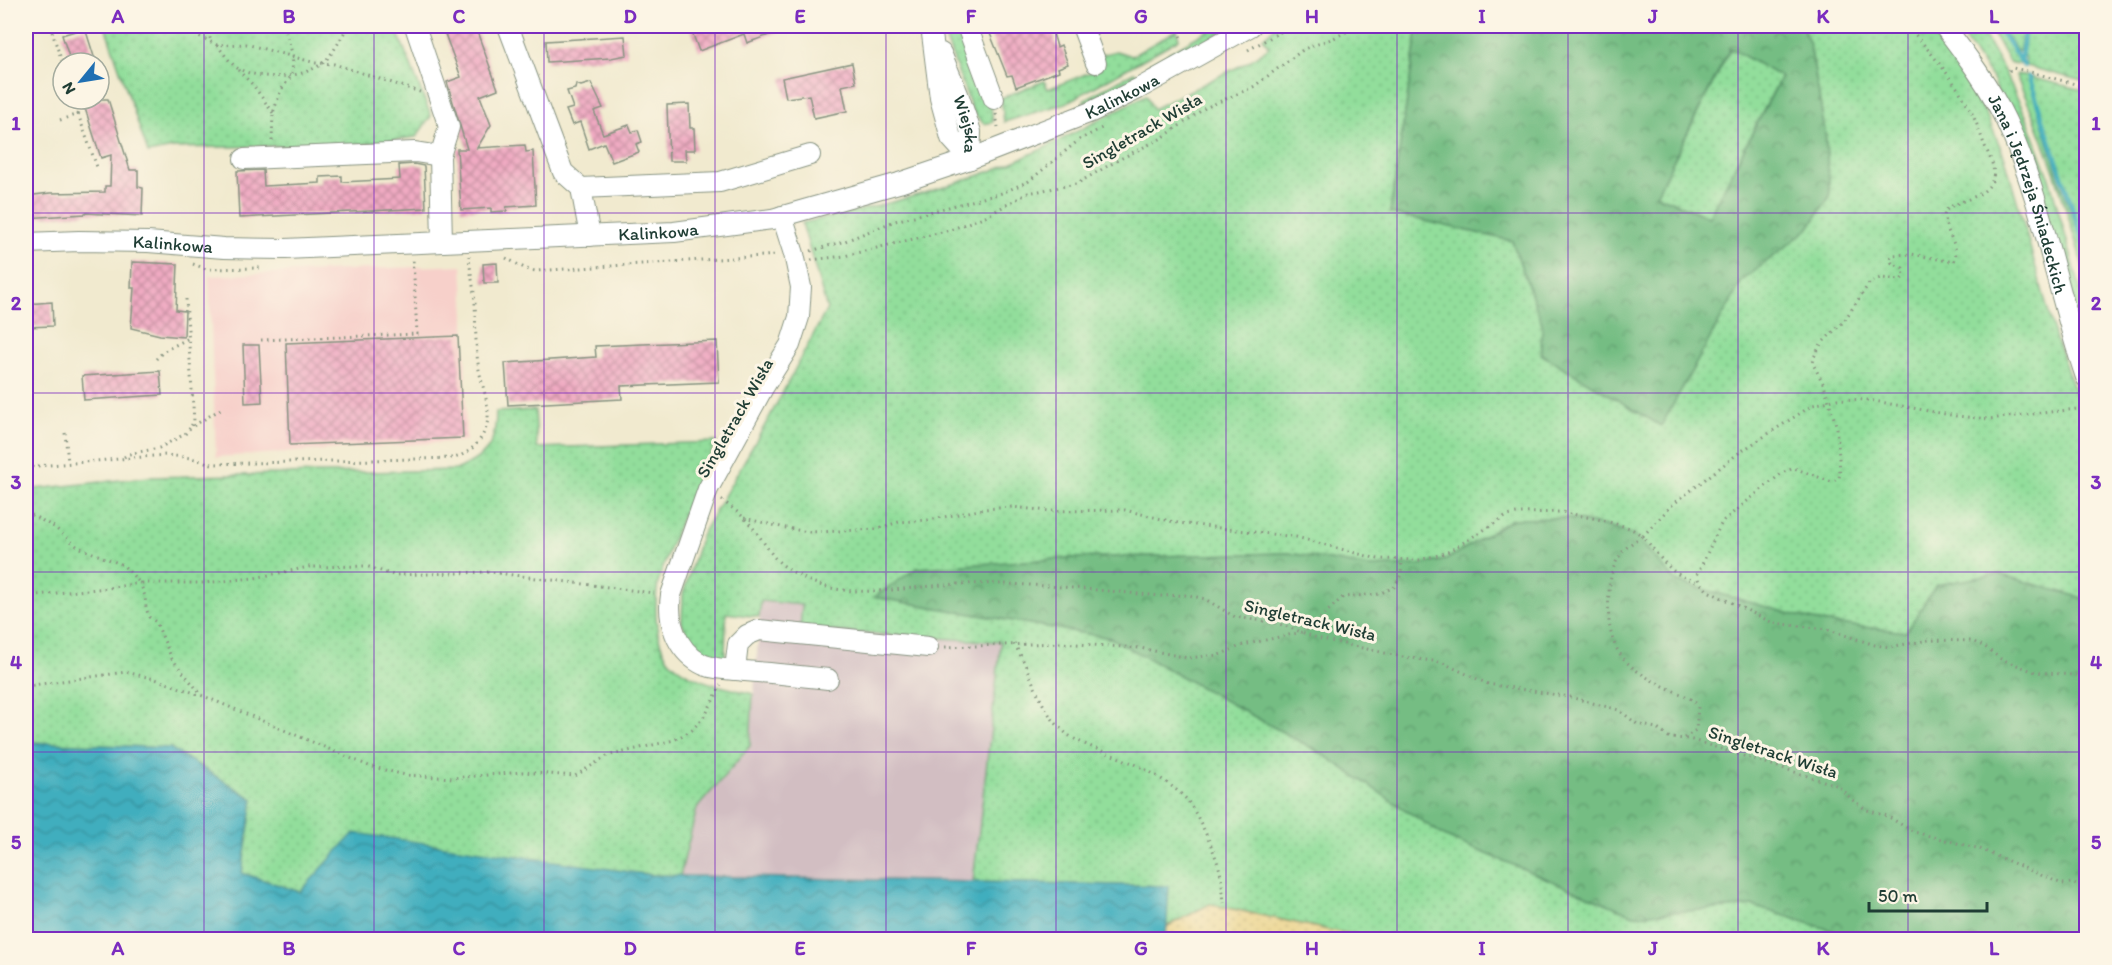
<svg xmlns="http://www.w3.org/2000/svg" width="2112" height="965" font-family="Itim,sans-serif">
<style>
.built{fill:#f7d0ca}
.industrial{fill:#d2bec2}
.grass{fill:url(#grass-dots);stroke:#588e68;stroke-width:1.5}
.forest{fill:url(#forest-crowns);stroke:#4a7d5c;stroke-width:1.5;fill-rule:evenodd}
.sand{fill:url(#sand-dots);stroke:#868c69;stroke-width:1.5}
.water{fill:url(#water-waves);stroke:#307679;stroke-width:1.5}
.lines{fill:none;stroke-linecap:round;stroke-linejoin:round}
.stream{stroke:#40aebe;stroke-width:4.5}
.building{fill:url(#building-cross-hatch)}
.minor-casing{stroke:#889482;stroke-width:22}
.path{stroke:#889482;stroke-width:3;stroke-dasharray:1.5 4.5;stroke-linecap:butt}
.minor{stroke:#fff;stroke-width:20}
.grid{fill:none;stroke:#7b2cbf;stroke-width:1.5;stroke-opacity:0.55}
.labels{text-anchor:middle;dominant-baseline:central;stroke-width:6;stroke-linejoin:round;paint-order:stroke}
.street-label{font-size:18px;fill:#1f3d34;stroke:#fcf5e5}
.neatline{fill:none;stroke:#7b2cbf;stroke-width:2}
.grid-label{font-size:20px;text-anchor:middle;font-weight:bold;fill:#7b2cbf}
</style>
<defs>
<pattern id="grass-dots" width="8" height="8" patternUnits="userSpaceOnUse" patternTransform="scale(1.5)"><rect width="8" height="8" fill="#92de9b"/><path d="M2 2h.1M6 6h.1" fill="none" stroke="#7dbf86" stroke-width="1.8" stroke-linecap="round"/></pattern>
<pattern id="forest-crowns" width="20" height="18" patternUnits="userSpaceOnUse" patternTransform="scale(1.5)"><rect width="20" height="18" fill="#75bd83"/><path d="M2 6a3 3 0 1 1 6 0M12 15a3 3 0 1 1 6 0" fill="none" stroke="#5f9b6c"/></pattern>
<pattern id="sand-dots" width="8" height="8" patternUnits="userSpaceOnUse" patternTransform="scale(1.5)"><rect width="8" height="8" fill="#eeda9e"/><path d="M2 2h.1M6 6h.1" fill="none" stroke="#ccbc89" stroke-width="1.8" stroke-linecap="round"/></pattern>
<pattern id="water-waves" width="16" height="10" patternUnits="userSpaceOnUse" patternTransform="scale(1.5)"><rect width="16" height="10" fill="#40aebe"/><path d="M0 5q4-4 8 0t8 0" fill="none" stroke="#358f9b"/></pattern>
<pattern id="building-cross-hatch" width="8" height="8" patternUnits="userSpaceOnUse" patternTransform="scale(1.5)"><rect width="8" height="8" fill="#f0aac2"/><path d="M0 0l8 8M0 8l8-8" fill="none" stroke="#c28c9e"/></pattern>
</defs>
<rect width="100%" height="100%" fill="#fcf5e5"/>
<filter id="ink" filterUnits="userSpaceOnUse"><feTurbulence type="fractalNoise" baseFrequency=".0167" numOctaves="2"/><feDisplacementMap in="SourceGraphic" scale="12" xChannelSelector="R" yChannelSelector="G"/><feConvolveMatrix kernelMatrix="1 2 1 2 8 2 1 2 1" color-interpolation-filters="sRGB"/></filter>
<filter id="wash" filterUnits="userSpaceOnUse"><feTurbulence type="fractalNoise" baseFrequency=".008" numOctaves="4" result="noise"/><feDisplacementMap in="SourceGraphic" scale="24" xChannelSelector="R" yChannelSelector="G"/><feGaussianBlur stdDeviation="1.35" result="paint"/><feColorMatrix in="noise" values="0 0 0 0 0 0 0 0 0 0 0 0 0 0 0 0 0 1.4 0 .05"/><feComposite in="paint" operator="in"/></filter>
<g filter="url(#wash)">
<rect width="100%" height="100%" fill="#f1eacf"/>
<polygon class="built" points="462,265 465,317 466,441 216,457 209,276"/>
<polygon class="industrial" points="761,601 802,605 800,629 1001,642 973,882 680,876 697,808 750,746"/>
<g class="grass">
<polygon points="105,26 395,26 431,116 416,137 363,144 173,148 148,153"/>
<polygon points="941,26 960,26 990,99 993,122 984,124 973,112"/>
<polygon points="1216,26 1232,26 1149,73 1147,65"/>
<path d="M1276 26H1418L1390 213 1512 241 1542 323V354L1661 426 1742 281 1808 229 1830 196 1825 131 1810 45 1802 26H1927L1953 59 1986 114 2005 158 2056 339 2086 422V599L1998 574 1906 632 1820 622 1677 582 1634 535 1601 525 1567 518 1512 519 1446 560 1419 565 1370 567 1289 553 1070 558 1002 563 875 597 1111 638 1319 752 1446 837 1634 915 1753 906 1860 939H1381L1328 930 1210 904 1166 927 1168 886 973 882 1001 642 800 629 802 605 761 601 759 617 726 613 725 657 710 656 691 642 682 623 683 594 701 536 769 418 827 309 802 223C866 210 929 194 991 171 1045 150 1095 122 1146 95L1153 109 1248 62 1269 47 1263 38Z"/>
<polygon points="1955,26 1979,26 2001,65 2027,118 2048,174 2086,309 2086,351 1994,81"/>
<polygon points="1989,26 1995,26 2023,65 2009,62"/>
<polygon points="1999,26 2024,26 2019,52 2017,51"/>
<polygon points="2027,26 2086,26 2086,82 2026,66 2023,53"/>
<polygon points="1177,30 1179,39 1066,103 1004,122 1001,98 1044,81 1048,89 1091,72 1102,58 1101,55 1116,51 1132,56"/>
<polygon points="1731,48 1781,76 1709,217 1656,195"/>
<polygon points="1134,72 1141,77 1116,91 1084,103 1084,100"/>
<path d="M2017 74 2028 76 2060 182 2086 253V276C2066 208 2047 141 2016 76Z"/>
<polygon points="2030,77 2086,91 2086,245"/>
<path d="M535 410 537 448 716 442C697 485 675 528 661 573 653 595 653 642 670 661 690 682 726 687 753 694L750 746 697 808 680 876 652 875 300 892 242 873 253 799 170 748 26 742V494L35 489 149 477 456 470C487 456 496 446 496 412Z"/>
</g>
<g class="forest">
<path d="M1418 26H1802L1810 45 1825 131 1830 196 1808 229 1742 281 1661 426 1541 354 1542 323 1512 241 1390 213ZM1730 48 1781 77 1709 217 1656 195Z"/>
<polygon points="1567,518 1601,525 1634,535 1677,582 1820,622 1906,632 1936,585 1998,574 2086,599 2086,939 1860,939 1753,906 1634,915 1446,837 1319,752 1111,638 874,597 917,568 1070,558 1289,553 1370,567 1419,565 1446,560 1512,519"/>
</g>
<polygon class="sand" points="1210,904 1328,930 1381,939 1166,939 1166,927"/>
<polygon class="water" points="26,742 170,748 253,799 242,873 300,892 354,833 652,875 1169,886 1166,939 26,939"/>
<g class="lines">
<g class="stream">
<polyline points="1997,26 2024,66"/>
<polyline points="2021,58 2025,26"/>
<polyline points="2029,77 2086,249"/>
</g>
</g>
<g id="blocks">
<g class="building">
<polygon points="442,26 475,26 498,89 480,96 491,125 477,148 525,145 526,152 533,151 536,205 506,207 507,211 491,212 491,208 461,210 457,149 467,149 447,82 461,77"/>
<polygon points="690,26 790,26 791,27 747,43 744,34 699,51"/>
<polygon points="987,26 1051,26 1057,47 1061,45 1068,64 1058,68 1059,71 1016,87 1012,75 1007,76"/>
<polygon points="85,28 96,63 71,63 62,35"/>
<polygon points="625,36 627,55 611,58 547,62 546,41"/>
<polygon points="852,63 856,83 842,86 847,111 814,118 809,95 786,98 782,78"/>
<polygon points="591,83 603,108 594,111 603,134 629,125 632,132 638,130 642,142 636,144 639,152 612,162 604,143 589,149 580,122 572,125 566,110 573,108 567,91 575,89 576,84 581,86"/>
<polygon points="82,99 108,99 130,170 138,170 138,187 143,188 142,216 85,213 85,214 26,218 26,196 50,193 105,192 105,186 110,186 111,155 101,158"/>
<polygon points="689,104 690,128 694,128 695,150 685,150 686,161 669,161 667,105"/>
<polygon points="414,164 424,166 426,208 239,218 237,171 263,170 264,186 320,183 320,177 342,176 342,182 400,179 399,165"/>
<polygon points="132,262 178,264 176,310 185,311 184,337 160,335 131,328 134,288 131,288"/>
<polygon points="497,263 498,283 484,283 483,264"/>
<polygon points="52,302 53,326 26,327 26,304"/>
<polygon points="458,336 463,438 290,445 286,343"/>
<polygon points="717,341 719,382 621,386 622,399 508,405 505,363 596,357 595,346"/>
<polygon points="243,345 259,345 262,402 245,403"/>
<polygon points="160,371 162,395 84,400 82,376"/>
</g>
</g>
</g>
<g filter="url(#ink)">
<use href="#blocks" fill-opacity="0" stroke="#889482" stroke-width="1.5"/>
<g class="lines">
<defs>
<g id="minor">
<polyline points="415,26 449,127 440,156 442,242"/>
<polyline points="508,26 563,172 581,188 590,236"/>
<polyline points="931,26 940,98 951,138 970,159"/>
<polyline points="967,26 994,99"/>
<polyline points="1082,26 1096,63"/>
<path id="s1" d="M1944 26C1967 56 1990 87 2006 121 2043 200 2057 294 2086 377"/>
<path id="s2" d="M941 53 958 94 971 132 970 159"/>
<polyline points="244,159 415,152 440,156"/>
<polyline points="581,188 720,182 810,155"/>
<path d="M782 216 794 254 801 287 799 317 790 345 763 388 708 489 671 595C667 621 676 649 700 663 712 670 731 669 745 671 773 673 801 676 828 679"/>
<path id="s3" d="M26 243 79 241 148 242 224 248 285 249 674 232 772 219 899 183 970 159 1091 112 1138 89 1251 26"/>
<polyline points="735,670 738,644 747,635 759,630 928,647"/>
</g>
</defs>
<use href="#minor" class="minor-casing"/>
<g class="path">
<polyline points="50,26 63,65"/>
<polyline points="178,26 217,45 246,44 316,63 334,64 420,92"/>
<polyline points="206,26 211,41"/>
<path d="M1908 26C1928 50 1950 74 1966 102 1974 115 1979 130 1984 144 1989 156 1998 170 1991 183 1981 200 1958 199 1945 211 1940 228 1962 245 1954 261H1948L1912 254 1892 255 1890 258 1892 263 1903 268 1904 276 1901 280 1881 278 1870 282 1844 321 1821 344 1814 357 1813 364 1824 385 1837 428 1840 473 1839 478 1832 482 1794 468 1782 473 1724 520 1720 526 1697 575 1699 582 1708 591 1773 623 1826 629 1875 645 1889 647 1929 640 1972 641 1985 647 2001 659 2035 672 2086 676"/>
<polyline points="1178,30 1182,41"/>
<polyline points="26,35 33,26"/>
<path d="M217 45C223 52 231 65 239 69 263 81 305 79 325 61 335 51 341 38 348 26"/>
<polyline points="1248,50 1291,26"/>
<polyline points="238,70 253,85 273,113"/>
<polyline points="2009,71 2012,68 2023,70 2086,87"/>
<polyline points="78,114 97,167"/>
<polyline points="996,114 998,127"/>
<polyline points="60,120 78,114 74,99"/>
<polyline points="272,141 273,113 281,90 292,75 293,56 284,26"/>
<polyline points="811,251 845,241 895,221 1002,193 1029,181 1079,140 1102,128"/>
<polyline points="506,258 526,269 535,271 778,255"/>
<polyline points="811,260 844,256 950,230 988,215 1028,193 1076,184 1120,159 1162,138 1205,108 1253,87 1304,49 1334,38 1358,26"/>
<polyline points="193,264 206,269 260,268"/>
<polyline points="186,299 194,421 190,428"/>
<polyline points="261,340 417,334 413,259"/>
<polyline points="156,359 164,351 189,338"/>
<polyline points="65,433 68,462"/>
<polyline points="124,457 129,454 159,448 185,434 190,428 224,407"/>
<path d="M26 467 166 455 191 458 212 464 454 458C472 453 486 437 488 418 489 400 480 381 478 363 475 343 476 323 475 303 474 287 470 272 469 256"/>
<path d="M722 500C729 506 737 511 743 517 756 529 764 544 774 557 784 568 799 576 812 582 856 601 915 585 961 584 1027 582 1095 590 1161 596L1189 595 1205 599 1235 617 1277 623 1317 638 1403 657 1441 662 1488 684 1570 697 1619 710 1637 724 1656 728 1670 738 1689 739 1830 783 1838 786 1851 799 1867 810 1887 816 1914 832 1980 849 2062 884 2072 883 2086 890"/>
<polyline points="26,512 54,527 78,547 123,565 140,583 203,583 254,578 309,567 366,566 393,575 490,572 654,593"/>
<polyline points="744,518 781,527 808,532 841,531 876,529 899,522 928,520 984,509 1012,507 1049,511 1125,510 1178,523 1296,537 1378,559 1419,560 1446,553 1507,516 1521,513 1562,512 1602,520 1630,528 1643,536 1671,506 1740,452 1813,405 1837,399 1869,400 1956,416 1989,419 2086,408"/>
<polyline points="26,596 108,588 140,583 145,596 146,608 149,617 156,622 172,659 200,693"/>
<path d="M1014 644C1033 673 1038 711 1067 734 1079 744 1114 755 1130 762 1146 768 1176 787 1187 800 1199 816 1215 852 1220 871 1222 881 1223 892 1224 903"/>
<polyline points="945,647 1060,643 1140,648 1188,658 1219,655 1243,645 1302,632 1312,626 1343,597 1379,594 1394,587 1401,575 1402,560"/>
<polyline points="26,686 126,672 155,679 206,697 369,766 405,775 452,778 523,772 575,776 607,756 674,740 692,730 706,714 721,685"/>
<path d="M1684 738 1696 730 1698 707C1693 697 1682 695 1672 690 1621 667 1605 649 1609 592 1611 565 1619 549 1643 536 1660 557 1671 577 1699 582"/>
</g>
<use href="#minor" class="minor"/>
</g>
</g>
<path class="grid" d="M204 26V940M374 26V940M544 26V940M715 26V940M886 26V940M1056 26V940M1226 26V940M1397 26V940M1568 26V940M1738 26V940M1908 26V940M26 213H2086M26 393H2086M26 572H2086M26 752H2086"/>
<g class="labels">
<g class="street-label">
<text stroke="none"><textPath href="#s3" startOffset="1119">Kalinkowa</textPath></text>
<text stroke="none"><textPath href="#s2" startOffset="76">Wiejska</textPath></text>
<text transform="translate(1142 131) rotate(-30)">Singletrack Wisła</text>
<text stroke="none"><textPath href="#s1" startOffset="190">Jana i Jędrzeja Śniadeckich</textPath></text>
<text stroke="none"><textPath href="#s3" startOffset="633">Kalinkowa</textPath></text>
<text stroke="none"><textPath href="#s3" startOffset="147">Kalinkowa</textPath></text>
<text transform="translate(735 418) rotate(-60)">Singletrack Wisła</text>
<text transform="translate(1310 620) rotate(13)">Singletrack Wisła</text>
<text transform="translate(1773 752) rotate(18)">Singletrack Wisła</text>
</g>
</g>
<rect width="2112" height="965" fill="none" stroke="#fcf5e5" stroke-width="66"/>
<g transform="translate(81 81) rotate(240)"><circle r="28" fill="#fcf5e5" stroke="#a4ab9e" stroke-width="1.5"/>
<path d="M0-4.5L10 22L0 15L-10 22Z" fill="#1f6fb2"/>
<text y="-9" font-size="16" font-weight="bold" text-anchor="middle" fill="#1f3d34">N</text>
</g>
<path d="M1869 902v9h118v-9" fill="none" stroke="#1f3d34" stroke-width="3"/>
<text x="1878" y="902" font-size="18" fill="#1f3d34" stroke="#fcf5e5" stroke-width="4.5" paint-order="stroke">50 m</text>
<rect x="33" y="33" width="2046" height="899" class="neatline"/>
<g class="grid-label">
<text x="118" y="23">A</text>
<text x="289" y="23">B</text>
<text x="459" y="23">C</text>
<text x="630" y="23">D</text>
<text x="800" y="23">E</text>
<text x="971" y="23">F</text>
<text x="1141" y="23">G</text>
<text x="1312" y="23">H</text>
<text x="1482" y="23">I</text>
<text x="1653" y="23">J</text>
<text x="1823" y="23">K</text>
<text x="1994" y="23">L</text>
<text x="16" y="130">1</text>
<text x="2096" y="130">1</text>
<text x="16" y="310">2</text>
<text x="2096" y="310">2</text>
<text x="16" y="489">3</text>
<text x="2096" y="489">3</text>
<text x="16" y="669">4</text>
<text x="2096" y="669">4</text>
<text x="16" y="849">5</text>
<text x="2096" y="849">5</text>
<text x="118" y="955">A</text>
<text x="289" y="955">B</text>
<text x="459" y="955">C</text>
<text x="630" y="955">D</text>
<text x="800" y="955">E</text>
<text x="971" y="955">F</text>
<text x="1141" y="955">G</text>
<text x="1312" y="955">H</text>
<text x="1482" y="955">I</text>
<text x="1653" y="955">J</text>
<text x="1823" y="955">K</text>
<text x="1994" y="955">L</text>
</g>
</svg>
